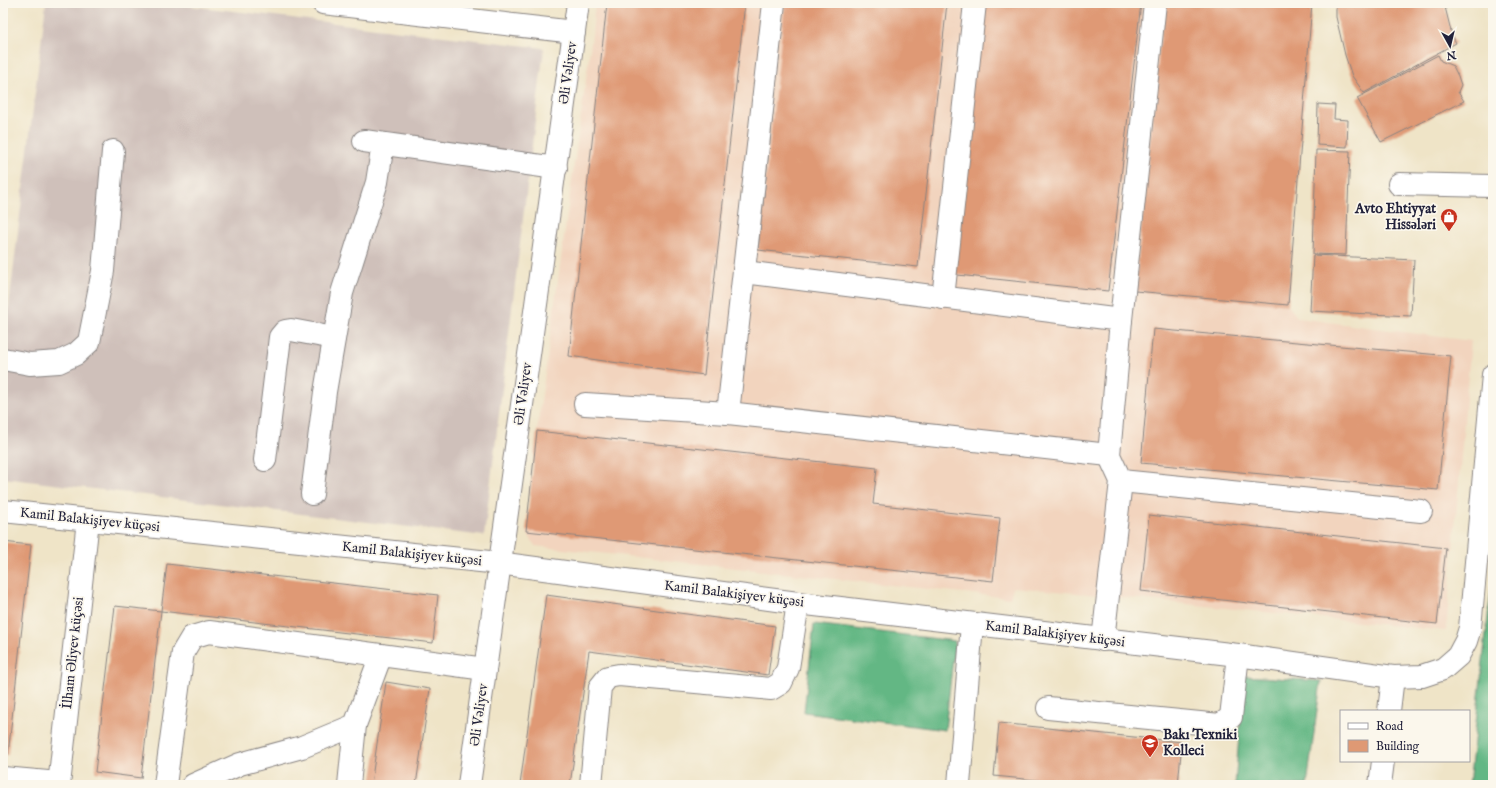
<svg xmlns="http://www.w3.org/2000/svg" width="1496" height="788" font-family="'IM FELL English',serif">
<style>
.built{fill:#f2d4be}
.industrial{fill:#cfc0ba}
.forest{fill:#64b784;stroke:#436c60}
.building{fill:#df9974}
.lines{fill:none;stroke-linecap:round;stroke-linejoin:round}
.minor-casing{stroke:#888381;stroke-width:24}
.minor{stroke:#fff;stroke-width:22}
.labels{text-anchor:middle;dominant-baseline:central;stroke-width:3.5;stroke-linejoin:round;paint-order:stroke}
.street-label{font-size:14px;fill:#22223b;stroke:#fbf7ec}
.poi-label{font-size:14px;font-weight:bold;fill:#22223b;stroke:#fbf7ec;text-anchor:end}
</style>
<rect width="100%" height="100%" fill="#fbf7ec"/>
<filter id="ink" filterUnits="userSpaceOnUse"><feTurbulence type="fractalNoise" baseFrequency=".025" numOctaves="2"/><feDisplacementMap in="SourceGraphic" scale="8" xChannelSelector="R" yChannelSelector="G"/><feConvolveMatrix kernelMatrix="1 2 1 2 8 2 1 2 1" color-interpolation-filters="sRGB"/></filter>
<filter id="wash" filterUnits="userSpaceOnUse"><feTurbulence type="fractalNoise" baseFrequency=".012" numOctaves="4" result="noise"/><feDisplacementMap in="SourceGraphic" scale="16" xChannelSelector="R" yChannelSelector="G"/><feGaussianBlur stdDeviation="0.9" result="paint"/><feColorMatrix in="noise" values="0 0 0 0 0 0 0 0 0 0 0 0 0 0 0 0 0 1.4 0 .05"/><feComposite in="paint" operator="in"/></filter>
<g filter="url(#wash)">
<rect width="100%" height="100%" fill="#efe4c7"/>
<polygon class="built" points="595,3 1312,3 1288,305 1298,318 1471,341 1446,631 1109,596 1013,587 1010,598 535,546 526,531 537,431 592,36"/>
<polygon class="industrial" points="46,3 166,3 544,48 484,536 3,478 3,354"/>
<g class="forest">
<polygon points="1493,572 1493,785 1469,785"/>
<polygon points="814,624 955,641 945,730 804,712"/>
<polygon points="1244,676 1321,681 1307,785 1235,785"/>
</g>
<g id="blocks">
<g class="building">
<polygon points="607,3 745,3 704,375 569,356"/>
<polygon points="785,3 947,3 918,267 758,250"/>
<polygon points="978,3 1141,3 1108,291 948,274"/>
<polygon points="1164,3 1312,3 1288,305 1135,291"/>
<polygon points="1336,3 1444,3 1452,35 1456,43 1364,93 1352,76 1345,55 1336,17"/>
<polygon points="1438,55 1441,61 1453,66 1458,76 1461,85 1458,92 1464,101 1381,142 1357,98"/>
<polygon points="1318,104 1335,105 1334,119 1348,120 1347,147 1317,145"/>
<polygon points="1316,150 1350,151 1346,255 1313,254"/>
<polygon points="1313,255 1414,260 1411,316 1310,311"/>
<polygon points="1153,329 1451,356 1438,490 1141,463"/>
<polygon points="537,431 877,468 873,504 1000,518 993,581 526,531"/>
<polygon points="1149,515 1446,548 1437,624 1141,591"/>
<polygon points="3,542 31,545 8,755 3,754"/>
<polygon points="167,564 438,595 433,643 161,611"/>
<polygon points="546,595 775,626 768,675 589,651 570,785 520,785"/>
<polygon points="115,606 161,611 141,778 95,772"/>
<polygon points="386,682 430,689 416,785 371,785"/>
<polygon points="999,723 1182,742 1178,785 1086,785 994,776"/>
</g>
</g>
</g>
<g filter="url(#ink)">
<use href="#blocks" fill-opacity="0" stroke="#888381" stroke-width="1"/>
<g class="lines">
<defs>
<g id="minor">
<polyline points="323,3 574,32"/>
<polyline points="364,141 556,168"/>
<polyline points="1399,184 1493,186"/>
<polyline points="744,272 1121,320 1109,455 1121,481 1103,640"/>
<polyline points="943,298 975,3"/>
<polyline points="1121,320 1155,3"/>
<polyline points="3,359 30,364 59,362 76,354 89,342 103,271 113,151"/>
<polyline points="585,404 728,413 1109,455"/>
<polyline points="728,413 774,3"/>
<polyline points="265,460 280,337 285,331 291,330 334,338"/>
<polyline points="1121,481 1421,511"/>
<polyline points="312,494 325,392 342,293 377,182 383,144"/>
<polyline points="3,511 499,563 798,603 1238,655 1393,677 1422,676 1443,669 1458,656 1466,641 1470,628 1493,375"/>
<polyline points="1048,708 1220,725 1231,717 1238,655"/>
<polyline points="1389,711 1393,677"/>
<polyline points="3,778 59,783"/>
<polyline points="59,785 88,520"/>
<polyline points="165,785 183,652 192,637 209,632 485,669"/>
<polyline points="193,785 240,764 302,747 355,725 381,655"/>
<polyline points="349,785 355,725"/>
<polyline points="469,785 578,3"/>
<polyline points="591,785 600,687 608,677 619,675 771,689 781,683 788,668 798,603"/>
<polyline points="959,785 972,624"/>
<polyline points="1380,785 1383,761"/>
</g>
</defs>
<use href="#minor" class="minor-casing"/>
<use href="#minor" class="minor"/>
</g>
</g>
<defs>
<symbol id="shop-pin" viewBox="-11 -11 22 30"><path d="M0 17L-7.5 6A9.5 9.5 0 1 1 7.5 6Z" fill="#c8321e" stroke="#fbf7ec"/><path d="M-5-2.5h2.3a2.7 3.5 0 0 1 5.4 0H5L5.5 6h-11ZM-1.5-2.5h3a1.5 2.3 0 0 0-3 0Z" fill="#fff"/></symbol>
<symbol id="university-pin" viewBox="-11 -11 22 30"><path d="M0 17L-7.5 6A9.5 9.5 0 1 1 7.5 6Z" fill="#c8321e" stroke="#fbf7ec"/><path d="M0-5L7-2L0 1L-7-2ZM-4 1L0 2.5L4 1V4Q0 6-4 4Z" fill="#fff"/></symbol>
</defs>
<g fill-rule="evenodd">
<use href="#shop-pin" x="1439" y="207" width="20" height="27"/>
<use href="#university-pin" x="1140" y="733" width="20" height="27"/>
</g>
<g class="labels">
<g class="street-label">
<text transform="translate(568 73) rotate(-82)">Əli Vəliyev</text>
<text transform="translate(523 394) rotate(-82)">Əli Vəliyev</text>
<text transform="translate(90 520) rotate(6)">Kamil Balakişiyev küçəsi</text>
<text transform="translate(412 554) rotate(6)">Kamil Balakişiyev küçəsi</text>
<text transform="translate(734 594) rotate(7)">Kamil Balakişiyev küçəsi</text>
<text transform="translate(1055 634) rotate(7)">Kamil Balakişiyev küçəsi</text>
<text transform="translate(73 653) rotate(-84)">İlham Əliyev küçəsi</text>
<text transform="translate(479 715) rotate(-82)">Əli Vəliyev</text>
</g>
<g class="poi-label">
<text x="1436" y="209">Avto Ehtiyyat<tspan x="1436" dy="16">Hissәlәri</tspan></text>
<text x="1163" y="735" text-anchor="start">Bakı Texniki<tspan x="1163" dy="16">Kolleci</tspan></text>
</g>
</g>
<rect width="1496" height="788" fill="none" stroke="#fbf7ec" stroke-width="16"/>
<rect x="1340" y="710" width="130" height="52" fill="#fbf7ec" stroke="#a4a2a5"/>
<rect x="1348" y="723" width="20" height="6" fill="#ffffff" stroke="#a4a2a5"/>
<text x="1376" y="730" font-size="12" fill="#22223b">Road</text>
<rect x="1348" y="740" width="20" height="12" fill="#df9974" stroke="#a4a2a5"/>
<text x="1376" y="750" font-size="12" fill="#22223b">Building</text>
<g transform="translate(1450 46) rotate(172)" stroke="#fbf7ec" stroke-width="3" paint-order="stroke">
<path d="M0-3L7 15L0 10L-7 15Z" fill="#22223b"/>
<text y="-6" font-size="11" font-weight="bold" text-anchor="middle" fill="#22223b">N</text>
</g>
</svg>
